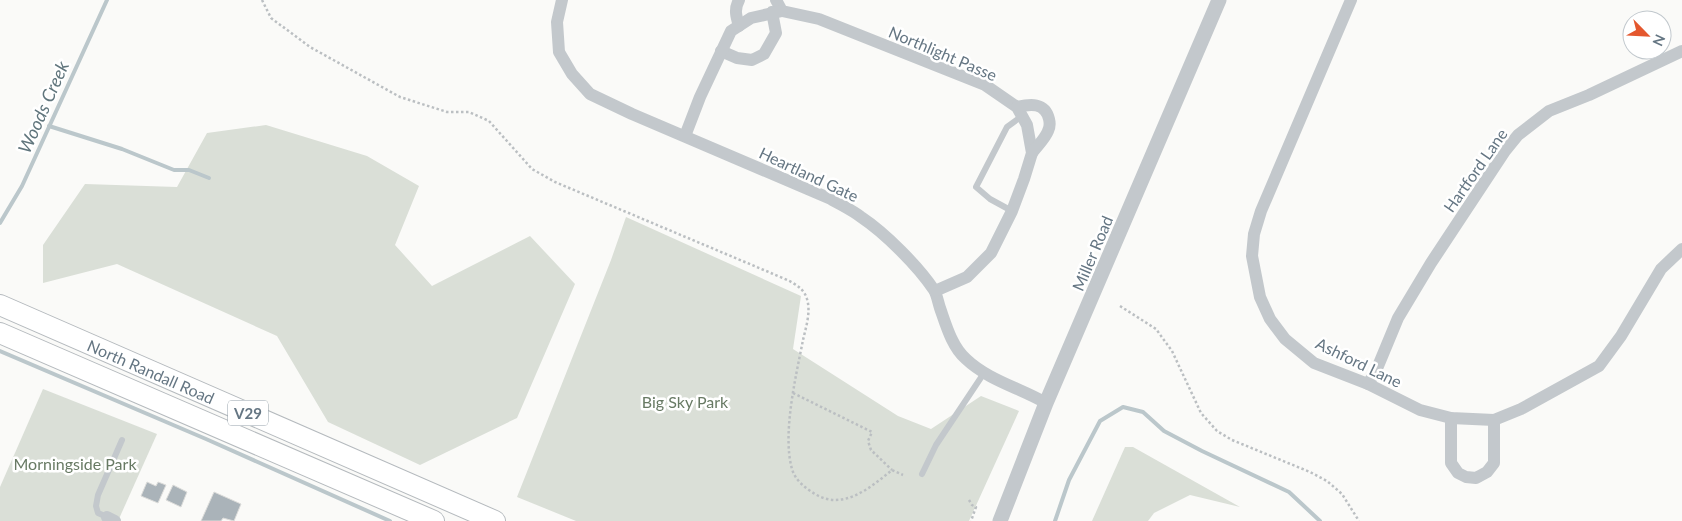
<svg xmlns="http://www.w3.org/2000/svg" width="1682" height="521" font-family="Lato,sans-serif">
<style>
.green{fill:#dadfd7}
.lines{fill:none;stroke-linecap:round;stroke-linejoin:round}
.stream{stroke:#bbc7cb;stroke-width:4}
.building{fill:#aab3b9;stroke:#dcdcda}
.primary-casing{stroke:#b5babe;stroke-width:22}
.path{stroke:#bbbfc2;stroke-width:2.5;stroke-dasharray:2.5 2.5;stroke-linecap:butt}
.service{stroke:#c3c8cc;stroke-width:6}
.minor{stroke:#c3c8cc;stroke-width:12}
.tertiary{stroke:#c3c8cc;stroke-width:15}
.primary{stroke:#fff;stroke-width:20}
.labels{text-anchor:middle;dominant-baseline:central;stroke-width:5;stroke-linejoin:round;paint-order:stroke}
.shield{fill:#fff;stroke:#939fa8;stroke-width:1}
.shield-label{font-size:15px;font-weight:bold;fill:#657683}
.street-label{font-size:16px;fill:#657683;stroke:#fff}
.park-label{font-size:16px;fill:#687a64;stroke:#fff}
.water-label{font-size:18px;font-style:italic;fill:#60757c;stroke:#fff}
</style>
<rect width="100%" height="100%" fill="#fafaf8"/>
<g class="green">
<polygon points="266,125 367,156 419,186 395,245 432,286 530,236 575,284 517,418 420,465 328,422 277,336 117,264 43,283 43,245 85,184 177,187 207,133"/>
<polygon points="626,217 801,296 793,349 898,416 931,429 981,396 1019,411 969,521 576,521 517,497 611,260"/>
<polygon points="43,389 157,434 118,521 0,521 0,487"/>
<polygon points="1125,447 1133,447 1240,507 1190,495 1154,513 1148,521 1092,521"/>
</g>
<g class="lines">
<g class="stream">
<polyline points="49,126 122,149 174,170 189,170 209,178"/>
<polyline points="0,223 22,186 107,0"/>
<polyline points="0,351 206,439 390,521"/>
<polyline points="1055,521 1069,480 1100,421 1123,407 1143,412 1164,431 1202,451 1289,492 1320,521"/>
</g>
</g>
<g class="building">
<polygon points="147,482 156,486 158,482 166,485 158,503 141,496"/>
<polygon points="173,485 187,492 181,507 166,500"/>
<polygon points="214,492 241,504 234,521 223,518 221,521 201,521"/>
</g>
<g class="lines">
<defs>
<g id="primary">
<path id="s1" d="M0 305 495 521"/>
<polyline points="0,333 434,521"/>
</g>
</defs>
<use href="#primary" class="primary-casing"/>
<g class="path">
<path d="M262 0 271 18 310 47 400 97 447 112H469L489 121 532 169 555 182 771 273C784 279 803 284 807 299 811 312 806 327 803 340 796 376 782 434 792 469 795 480 805 488 815 494 843 511 870 488 892 470L903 475"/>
<polyline points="1120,306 1156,329 1172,351 1201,413 1217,431 1232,440 1310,472 1327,481 1342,494 1359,521"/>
<polyline points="793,393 872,432 868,441 871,450 892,470"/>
<polyline points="969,500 972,505 976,507 971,521"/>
</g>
<g class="service">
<polyline points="1012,211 990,199 976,187 1007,127 1022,116"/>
<polyline points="922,474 936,445 984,373"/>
<polyline points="107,517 98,513 96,506 98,495 122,440"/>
</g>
<g class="minor">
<path d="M562 0 557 22 559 52 572 74 590 94 632 114 831 199C841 205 852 210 861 217 885 233 918 266 934 290 937 295 938 302 940 308 946 325 952 347 966 359 988 380 1020 388 1046 403"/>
<polyline points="776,0 782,11 819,19 985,85 1017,107 1027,125 1032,153 1024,179 1012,211 991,253 967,277 935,291"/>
<polyline points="1351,0 1261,211 1254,234 1252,256 1260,297 1270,319 1285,339 1314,363 1368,384 1420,410 1451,418 1494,420 1521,409 1599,366 1621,336 1661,269 1682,249"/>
<path d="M739 26C736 16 734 9 739 0"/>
<polyline points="721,51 737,58 752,60 764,54 776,33 772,12"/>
<path d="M1017 107C1030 104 1045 102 1049 119 1050 123 1050 127 1048 131 1045 139 1037 146 1032 153"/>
<polyline points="685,136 700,97 731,31 751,18 782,11"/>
<polyline points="1368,384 1376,371 1398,318 1431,263 1505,151 1518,135 1549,111 1589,95 1682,51"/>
<polyline points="1451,418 1451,463 1458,473 1466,477 1476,478 1487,472 1494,463 1494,420"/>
<polyline points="107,517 115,521"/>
</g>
<polyline class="tertiary" points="1000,521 1046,403 1219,0"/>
<use href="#primary" class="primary"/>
</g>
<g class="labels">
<rect class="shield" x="228" y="400.5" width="40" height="25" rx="4"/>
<g class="shield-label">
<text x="248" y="413">V29</text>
</g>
<g class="street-label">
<text transform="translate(943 53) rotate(23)">Northlight Passe</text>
<text transform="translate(1475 170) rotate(-55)">Hartford Lane</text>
<text transform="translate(809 174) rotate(25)">Heartland Gate</text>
<text transform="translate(1092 253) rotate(-67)">Miller Road</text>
<text transform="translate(1359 362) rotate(26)">Ashford Lane</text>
<text stroke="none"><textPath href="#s1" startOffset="165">North Randall Road</textPath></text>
</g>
<g class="park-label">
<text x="685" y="401">Big Sky Park</text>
<text x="75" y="463">Morningside Park</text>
</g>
<g class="water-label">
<text transform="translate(43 107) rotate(-66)">Woods Creek</text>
</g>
</g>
<g transform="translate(1647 35) rotate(114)"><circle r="24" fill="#ffffff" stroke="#c1c8cd"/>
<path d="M0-4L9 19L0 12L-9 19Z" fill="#e4572e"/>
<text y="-8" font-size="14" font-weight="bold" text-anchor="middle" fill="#657683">N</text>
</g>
</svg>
